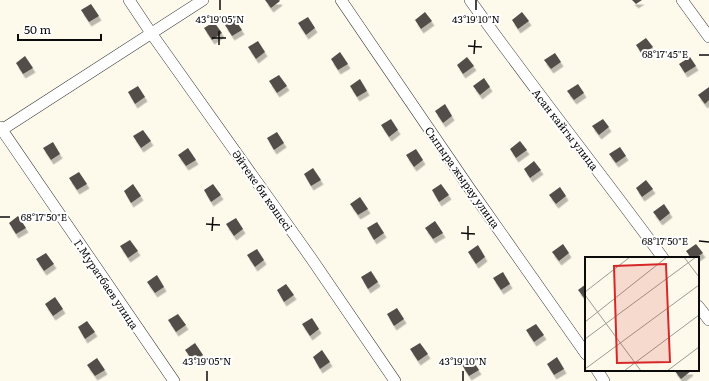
<svg xmlns="http://www.w3.org/2000/svg" width="709" height="381" font-family="Literata,serif">
<style>
.building{fill:#524d49;filter:url(#shadow)}
.lines{fill:none;stroke-linecap:round;stroke-linejoin:round}
.minor-casing{stroke:#3e3e3e;stroke-width:12}
.minor{stroke:#fff;stroke-width:11}
.ticks{fill:none;stroke:#0b0b0b;stroke-width:1.5}
.labels{text-anchor:middle;dominant-baseline:central;stroke-width:4;stroke-linejoin:round;paint-order:stroke}
.street-label{font-size:11px;fill:#0b0b0b;stroke:#fff}
.inset-road{fill:none;stroke:#9c9a92;stroke-width:1}
.view{fill:#d62828;fill-opacity:0.15;stroke:#d62828;stroke-width:2}
.inset-edge{fill:none;stroke:#0b0b0b;stroke-width:2}
.ticks-label{font-size:10px;text-anchor:middle;fill:#0b0b0b;stroke:#fff;stroke-width:4;stroke-linejoin:round;paint-order:stroke}
</style>
<defs>
<filter id="shadow"><feDropShadow dx="2.5" dy="4.5" stdDeviation="0" flood-color="#0004"/></filter>
</defs>
<rect width="100%" height="100%" fill="#fdfaec"/>
<g class="building">
<polygon points="265,0 279,0 280,1 271,8"/>
<polygon points="632,0 642,0 636,4"/>
<polygon points="91,4 99,16 89,22 81,10"/>
<polygon points="425,12 432,21 421,29 415,20"/>
<polygon points="522,12 529,21 518,29 512,20"/>
<polygon points="308,17 315,28 306,35 298,23"/>
<polygon points="234,18 242,30 232,36 225,25"/>
<polygon points="214,22 222,33 212,40 204,28"/>
<polygon points="646,38 653,47 642,54 636,45"/>
<polygon points="258,41 265,52 256,59 248,47"/>
<polygon points="340,52 348,64 338,70 331,59"/>
<polygon points="555,53 561,62 551,69 544,60"/>
<polygon points="25,56 33,68 23,74 16,63"/>
<polygon points="467,57 474,66 463,74 457,65"/>
<polygon points="690,57 696,66 685,73 679,64"/>
<polygon points="279,75 287,86 277,93 269,81"/>
<polygon points="484,78 490,87 480,95 473,86"/>
<polygon points="360,79 367,91 357,97 350,86"/>
<polygon points="578,84 584,93 574,100 567,91"/>
<polygon points="138,86 145,97 135,104 128,92"/>
<polygon points="709,87 709,100 705,104 698,95"/>
<polygon points="445,104 452,116 443,123 435,111"/>
<polygon points="391,119 398,130 389,137 381,125"/>
<polygon points="603,119 609,127 599,135 592,126"/>
<polygon points="143,130 151,141 141,148 133,136"/>
<polygon points="277,132 284,143 274,150 267,138"/>
<polygon points="520,141 527,150 516,158 510,149"/>
<polygon points="53,142 60,154 51,160 43,148"/>
<polygon points="620,147 626,156 616,163 609,154"/>
<polygon points="188,148 196,160 186,166 178,155"/>
<polygon points="416,149 423,160 414,167 406,155"/>
<polygon points="534,161 541,170 530,178 524,169"/>
<polygon points="313,168 321,180 311,186 304,174"/>
<polygon points="79,172 87,184 77,190 69,178"/>
<polygon points="646,180 653,189 642,197 636,188"/>
<polygon points="133,184 141,196 131,203 124,191"/>
<polygon points="213,184 221,195 211,202 204,190"/>
<polygon points="441,184 449,195 439,202 432,190"/>
<polygon points="560,187 566,196 556,204 549,195"/>
<polygon points="360,197 368,209 358,215 350,204"/>
<polygon points="664,204 670,213 660,221 653,212"/>
<polygon points="18,216 26,228 16,234 9,223"/>
<polygon points="236,218 243,229 234,236 226,224"/>
<polygon points="435,221 443,233 433,239 425,228"/>
<polygon points="377,222 384,233 374,240 367,228"/>
<polygon points="130,240 138,251 128,258 120,246"/>
<polygon points="563,244 569,253 559,261 552,252"/>
<polygon points="696,244 703,253 696,258 691,258 686,251"/>
<polygon points="478,245 485,257 476,264 468,252"/>
<polygon points="257,249 264,260 255,267 247,255"/>
<polygon points="46,253 54,264 44,271 36,259"/>
<polygon points="371,271 378,282 368,289 361,277"/>
<polygon points="503,272 510,284 501,290 493,278"/>
<polygon points="157,275 164,287 155,293 147,282"/>
<polygon points="286,284 294,295 284,302 277,290"/>
<polygon points="586,284 586,298 585,299 578,290"/>
<polygon points="55,297 63,309 53,316 45,304"/>
<polygon points="397,308 404,319 394,326 387,314"/>
<polygon points="178,314 186,325 176,332 168,320"/>
<polygon points="312,318 319,329 310,336 302,324"/>
<polygon points="87,321 95,332 85,339 78,327"/>
<polygon points="536,324 544,335 534,342 526,330"/>
<polygon points="195,343 203,355 193,361 185,350"/>
<polygon points="420,343 428,354 418,361 410,349"/>
<polygon points="322,350 330,362 320,369 313,357"/>
<polygon points="557,357 564,369 554,375 547,364"/>
<polygon points="97,358 105,370 95,376 87,365"/>
<polygon points="471,358 479,370 469,376 462,365"/>
<polygon points="674,370 690,370 691,371 681,379"/>
</g>
<g class="lines">
<defs>
<g id="minor">
<polyline points="129,0 151,33 311,258 395,381"/>
<polyline points="341,0 470,189 586,354"/>
<path d="M470 0C532 87 599 171 663 258"/>
<polyline points="682,0 709,37"/>
<polyline points="0,127 174,381"/>
<polyline points="0,131 203,0"/>
<polyline points="698,306 709,320"/>
<polyline points="597,370 604,381"/>
</g>
</defs>
<use href="#minor" class="minor-casing"/>
<use href="#minor" class="minor"/>
</g>
<path class="ticks" d="M220 10V0M476 10V0M212 38H226M219 45V31M468 46 482 47M474 54 475 40M699 55H709M0 217H10M206 224 220 225M212 231 213 217M461 233 475 234M468 240V226M699 241 709 242M207 381V371M463 381V371"/>
<g class="labels">
<g class="street-label">
<text transform="translate(566 129) rotate(52)">Асан кайгы улица</text>
<text transform="translate(463 177) rotate(55)">Сыпыра жырау улица</text>
<text transform="translate(263 190) rotate(55)">Әйтеке би көшесі</text>
<text transform="translate(107 284) rotate(56)">Г.Муратбаев улица</text>
</g>
</g>
<g transform="translate(585 257)">
<rect width="114" height="114" fill="#fdfaec"/>
<path class="inset-road" d="M99 0 114 20M0 35 45 0M0 38 56 114M0 65 82 0M0 82 111 0M0 112 114 28M39 114 114 58M82 114 114 90"/>
<path class="view" d="M81 7 85 105 32 106 29 9Z"/>
<rect width="114" height="114" class="inset-edge"/>
</g>
<g class="ticks-label">
<text x="220" y="23">43°19'05"N</text>
<text x="476" y="23">43°19'10"N</text>
<text x="665" y="58">68°17'45"E</text>
<text x="44" y="221">68°17'50"E</text>
<text x="665" y="245">68°17'50"E</text>
<text x="207" y="365">43°19'05"N</text>
<text x="463" y="365">43°19'10"N</text>
</g>
<path d="M18 34v6h83v-6" fill="none" stroke="#0b0b0b" stroke-width="2"/>
<text x="24" y="34" font-size="12" fill="#0b0b0b" stroke="#ffffff" stroke-width="3" paint-order="stroke">50 m</text>
</svg>
